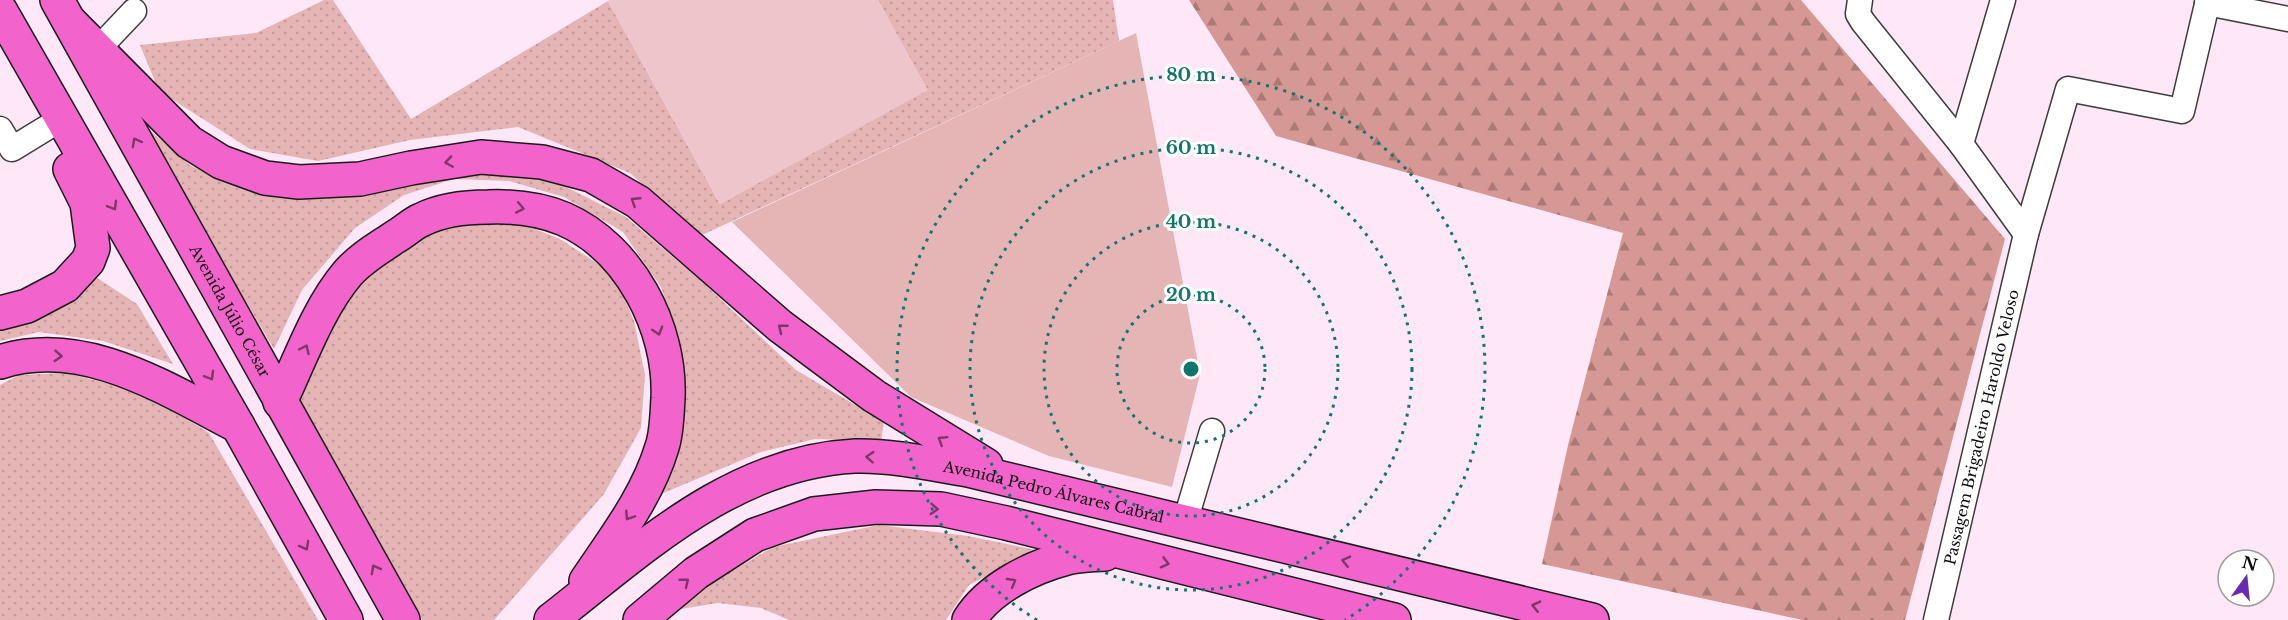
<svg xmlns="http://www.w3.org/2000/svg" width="2288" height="620" font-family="'Libre Baskerville',serif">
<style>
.grass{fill:url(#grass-dots)}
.forest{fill:url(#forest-firs)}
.park{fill:#e5b4b4}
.pitch{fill:#edc5cb}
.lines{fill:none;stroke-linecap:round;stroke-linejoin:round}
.minor-casing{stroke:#3d3d3d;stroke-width:27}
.primary-casing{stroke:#1b1b1b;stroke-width:36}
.minor{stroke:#fff;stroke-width:24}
.primary{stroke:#f264cb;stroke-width:33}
.oneway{stroke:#7e376a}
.ring{fill:none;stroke:#0f766e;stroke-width:3;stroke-dasharray:3 6}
.labels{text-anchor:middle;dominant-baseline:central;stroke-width:6;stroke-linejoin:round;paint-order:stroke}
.street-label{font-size:15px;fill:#0a0a0a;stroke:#fff}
.centre{fill:#0f766e;stroke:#fff;stroke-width:3}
.ring-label{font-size:18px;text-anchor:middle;font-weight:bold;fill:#0f766e;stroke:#fff;stroke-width:6;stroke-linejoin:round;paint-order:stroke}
</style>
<defs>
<pattern id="grass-dots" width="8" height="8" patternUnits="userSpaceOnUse" patternTransform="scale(1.5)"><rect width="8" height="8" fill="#e5b4b4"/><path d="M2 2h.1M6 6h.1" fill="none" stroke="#c39999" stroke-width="1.8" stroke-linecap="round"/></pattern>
<pattern id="forest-firs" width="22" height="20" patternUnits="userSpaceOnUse" patternTransform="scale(1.5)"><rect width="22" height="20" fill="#d59894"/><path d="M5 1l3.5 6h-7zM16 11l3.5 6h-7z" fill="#ab7a77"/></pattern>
</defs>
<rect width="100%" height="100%" fill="#fee7f7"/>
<g class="grass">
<polygon points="324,0 333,0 411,119 608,1 720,204 927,90 878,0 1113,0 1119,41 700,236 630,173 518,127 410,140 318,161 250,149 159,91 140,45 256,33"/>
<polygon points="138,120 191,166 251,192 345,192 494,168 546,177 626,217 700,280 796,370 884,422 881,441 815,439 761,452 654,497 676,433 679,339 661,287 623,232 564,197 509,181 454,179 404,195 355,228 302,290 274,349"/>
<polygon points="507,218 560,239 614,274 634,321 645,375 641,428 604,494 494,620 422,620 297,394 335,310 369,269 433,228"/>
<polygon points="94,276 137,304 173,364 103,341 39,332 0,341 0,326 73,301"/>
<polygon points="65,373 144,392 209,433 318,620 0,620 0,385 19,375"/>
<polygon points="879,525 968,536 1036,550 969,585 946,620 789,620 761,608 718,603 662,612 773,547"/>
</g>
<polygon class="forest" points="1189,0 1801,0 2005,239 1905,620 1803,620 1542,564 1568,445 1623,233 1276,136"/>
<polygon class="park" points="1136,33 1200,374 1172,487 1049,456 911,397 732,222"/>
<polygon class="pitch" points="609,0 878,0 928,90 720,204 608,1"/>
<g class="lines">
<defs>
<g id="minor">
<polyline points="1860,0 1858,14 1863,22 1961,144 2026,234"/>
<polyline points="2207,3 2288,19"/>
<polyline points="98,49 134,11"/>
<polyline points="0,129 12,149 48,127"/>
<polyline points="1961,144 2003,0"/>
<polyline points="1185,522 1212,431"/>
<path id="s1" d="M1936 620 2026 234 2068 89 2182 111 2208 0"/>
</g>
<g id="primary">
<path id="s2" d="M57 0 403 620"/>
<polyline points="0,10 238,426 346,620"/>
<polyline points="71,23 189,142 221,162 265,178 299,182 360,179 411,168 481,157 542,162 591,175 638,202 780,326 874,396 986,465"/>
<polyline points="0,313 27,306 65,286 88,261 93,248 87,203 70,169"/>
<path d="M0 362C84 335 166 389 238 426"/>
<path d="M280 402C300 360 318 308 348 273 361 258 379 248 395 237 404 232 412 224 421 220 441 210 467 207 488 207 513 206 540 209 564 219 630 248 671 328 668 398 667 413 667 432 662 447 647 497 614 539 586 581"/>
<path id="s3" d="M551 620C642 549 733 462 855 456 892 455 932 464 968 470L1592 620"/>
<polyline points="640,620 696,573 755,535 814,514 876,507 941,509 1006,523 1394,620"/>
<path d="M969 620C989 588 1032 567 1067 558 1080 555 1093 555 1105 554"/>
</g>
</defs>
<use href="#minor" class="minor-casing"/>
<use href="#primary" class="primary-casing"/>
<use href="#minor" class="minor"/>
<use href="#primary" class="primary"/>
</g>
<defs><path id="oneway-chevron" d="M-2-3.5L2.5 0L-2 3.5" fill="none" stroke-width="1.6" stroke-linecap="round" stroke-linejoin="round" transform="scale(1.5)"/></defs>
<g class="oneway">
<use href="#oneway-chevron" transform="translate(136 142) rotate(-119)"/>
<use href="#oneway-chevron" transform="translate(449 162) rotate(171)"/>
<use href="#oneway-chevron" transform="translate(635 201) rotate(-147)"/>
<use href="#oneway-chevron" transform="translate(113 206) rotate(60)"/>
<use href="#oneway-chevron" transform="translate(520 208) rotate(11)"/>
<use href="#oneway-chevron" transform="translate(782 328) rotate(-141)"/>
<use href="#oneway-chevron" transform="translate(658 331) rotate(73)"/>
<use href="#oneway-chevron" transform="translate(305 349) rotate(-65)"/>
<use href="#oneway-chevron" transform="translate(58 356) rotate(4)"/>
<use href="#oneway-chevron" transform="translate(210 376) rotate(60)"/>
<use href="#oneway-chevron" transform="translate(942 440) rotate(-148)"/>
<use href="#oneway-chevron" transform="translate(870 457) rotate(-176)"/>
<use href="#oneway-chevron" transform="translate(934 509) rotate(4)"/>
<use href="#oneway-chevron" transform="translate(629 516) rotate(123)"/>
<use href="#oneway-chevron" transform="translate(305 546) rotate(61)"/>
<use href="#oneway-chevron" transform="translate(1346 561) rotate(-167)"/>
<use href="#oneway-chevron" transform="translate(1165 563) rotate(14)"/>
<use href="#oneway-chevron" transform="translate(375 569) rotate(-119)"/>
<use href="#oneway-chevron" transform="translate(685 582) rotate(-39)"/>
<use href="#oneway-chevron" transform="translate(1012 582) rotate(-30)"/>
<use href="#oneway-chevron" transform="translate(1536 606) rotate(-167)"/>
</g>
<g class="ring">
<circle cx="1191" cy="369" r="74"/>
<circle cx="1191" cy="369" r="147"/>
<circle cx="1191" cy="369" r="221"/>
<path d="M1037 620A294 294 0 1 1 1345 620"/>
</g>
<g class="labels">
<g class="street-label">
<text stroke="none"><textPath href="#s2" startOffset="356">Avenida Júlio César</textPath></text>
<text stroke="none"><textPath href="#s1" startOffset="198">Passagem Brigadeiro Haroldo Veloso</textPath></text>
<text stroke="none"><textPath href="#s3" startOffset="554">Avenida Pedro Álvares Cabral</textPath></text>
</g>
</g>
<circle cx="1191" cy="369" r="9" class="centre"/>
<g class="ring-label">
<text x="1191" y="81">80 m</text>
<text x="1191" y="154">60 m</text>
<text x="1191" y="228">40 m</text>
<text x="1191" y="301">20 m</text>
</g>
<g transform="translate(2246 578) rotate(15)"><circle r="28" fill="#ffffff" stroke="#9d9d9d" stroke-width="1.5"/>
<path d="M0-4.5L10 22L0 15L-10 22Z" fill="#692ab1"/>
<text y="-9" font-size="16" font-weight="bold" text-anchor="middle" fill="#0a0a0a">N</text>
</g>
</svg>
